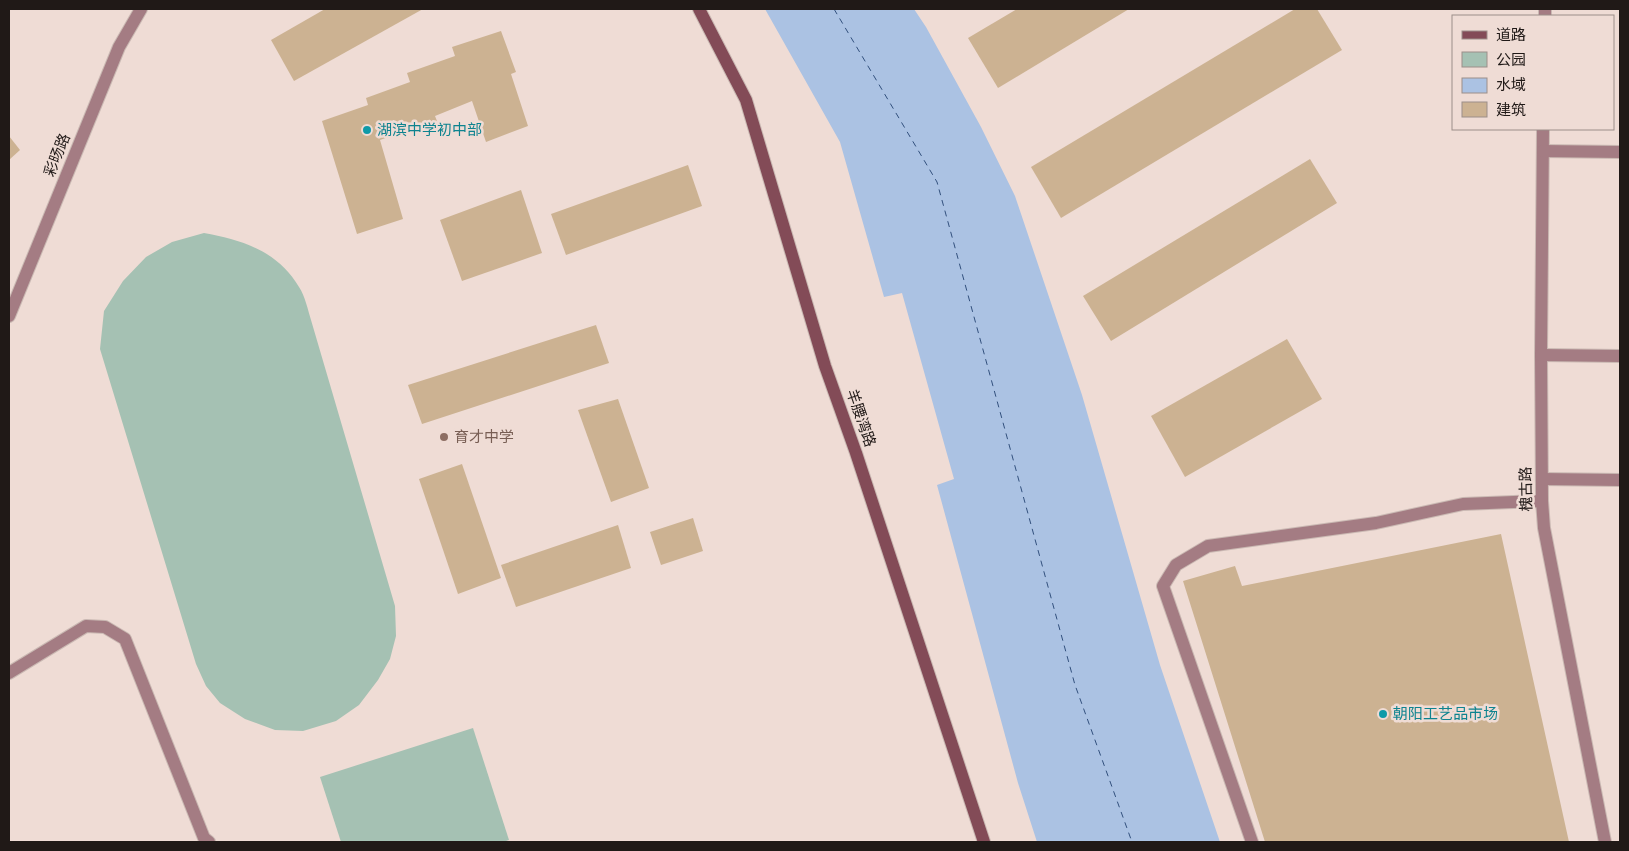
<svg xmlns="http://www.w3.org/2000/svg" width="1629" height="851" font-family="Cabin,'Noto Sans SC',sans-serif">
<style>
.green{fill:#a5c1b3}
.water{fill:#abc2e3}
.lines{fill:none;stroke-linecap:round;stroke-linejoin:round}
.ferry{stroke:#32507d;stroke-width:1;stroke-dasharray:6 5;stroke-linecap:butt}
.building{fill:#ccb292}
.lane-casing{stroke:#cab9b3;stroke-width:14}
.street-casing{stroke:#cab9b3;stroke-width:14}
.secondary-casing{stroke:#cab9b3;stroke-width:14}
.lane{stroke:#a47c83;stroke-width:12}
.street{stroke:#a47c83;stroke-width:12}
.secondary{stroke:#834b57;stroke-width:12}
.culture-dot{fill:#0f9aa8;stroke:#efdcd5;stroke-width:2}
.education-dot{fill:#8d6e63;stroke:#efdcd5;stroke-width:2}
.labels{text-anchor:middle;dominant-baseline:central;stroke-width:5;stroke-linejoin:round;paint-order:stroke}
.culture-label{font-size:15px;fill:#0d838f;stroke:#efdcd5;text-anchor:start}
.street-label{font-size:15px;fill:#201917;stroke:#efdcd5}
.education-label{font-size:15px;fill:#785e54;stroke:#efdcd5;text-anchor:start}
</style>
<rect width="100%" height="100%" fill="#efdcd5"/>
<g class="green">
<path d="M204 233C242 240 278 251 299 287 305 296 308 310 311 320L395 606 396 636 390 659 378 680 359 705 336 721 303 731 275 730 245 719 220 703 206 686 196 664 100 349 104 311 123 281 146 257 172 242Z"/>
<polygon points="473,728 509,840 503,842 341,842 320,777"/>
</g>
<polygon class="water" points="765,9 914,9 926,27 981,127 1015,196 1082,395 1160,665 1220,842 1037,842 1018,783 937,485 954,479 902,293 884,297 840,142"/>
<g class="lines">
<polyline class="ferry" points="834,9 937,182 1075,685 1132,842"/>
</g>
<g class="building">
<polygon points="325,9 423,9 294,81 271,40"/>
<polygon points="1017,9 1129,9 998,88 968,38"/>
<polygon points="1295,9 1317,9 1342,50 1061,218 1031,167"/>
<polygon points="501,31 516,72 511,74 528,126 486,142 472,101 435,116 439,126 421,133 419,126 380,140 403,219 357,234 322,121 368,105 366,98 410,82 407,73 455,56 452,47"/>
<polygon points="9,136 20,150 9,160"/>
<polygon points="1310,159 1337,203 1111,341 1083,296"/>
<polygon points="688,165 702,206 566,255 551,214"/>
<polygon points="521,190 542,253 462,281 440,220"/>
<polygon points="596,325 609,363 422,424 408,385"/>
<polygon points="1287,339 1322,399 1185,477 1151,416"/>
<polygon points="618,399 649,488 611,502 578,410"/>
<polygon points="462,464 501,578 458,594 419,479"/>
<polygon points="693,518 703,551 661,565 650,532"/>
<polygon points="618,525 631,568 516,607 501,565"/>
<polygon points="1501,534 1569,842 1265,842 1183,581 1235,566 1242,586"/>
</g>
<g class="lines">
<defs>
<g id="lane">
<polyline points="9,673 86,626 105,627 125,639 204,838 209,842"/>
<polyline points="1252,842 1163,586 1176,565 1208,546 1376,523 1463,504 1542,501"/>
</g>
<g id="street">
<polyline points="1545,16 1545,9"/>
<polyline points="1543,129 1541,355 1542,501 1544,528 1605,842"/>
<polyline points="1543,151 1620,152"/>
<polyline points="9,316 119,47 141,9"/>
<polyline points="1541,355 1620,356"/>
<polyline points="1542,479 1620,480"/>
</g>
<polyline id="secondary" points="699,9 746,100 825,366 856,453 984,842"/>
</defs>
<use href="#lane" class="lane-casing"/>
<use href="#street" class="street-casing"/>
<use href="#secondary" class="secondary-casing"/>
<use href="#lane" class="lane"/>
<use href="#street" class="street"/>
<use href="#secondary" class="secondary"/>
</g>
<g class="culture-dot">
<circle cx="367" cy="130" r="5"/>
<circle cx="1383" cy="714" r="5"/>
</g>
<circle class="education-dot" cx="444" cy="437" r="5"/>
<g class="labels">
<g class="culture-label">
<text x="377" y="130">湖滨中学初中部</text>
<text x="1393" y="714">朝阳工艺品市场</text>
</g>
<g class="street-label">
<text transform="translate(57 155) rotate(-68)">彩旸路</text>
<text transform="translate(861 418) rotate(71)">羊腰湾路</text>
<text transform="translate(1526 489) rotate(-91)">槐古路</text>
</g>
<g class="education-label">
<text x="454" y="437">育才中学</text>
</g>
</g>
<rect width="1629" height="851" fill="none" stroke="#201917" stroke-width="20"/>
<rect x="1452" y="15" width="162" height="115" fill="#efdcd5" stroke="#9c8e89"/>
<rect x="1462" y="31" width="25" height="8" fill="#834b57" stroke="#9c8e89"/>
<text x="1496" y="40" font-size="15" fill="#201917">道路</text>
<rect x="1462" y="52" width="25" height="15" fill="#a5c1b3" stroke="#9c8e89"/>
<text x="1496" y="65" font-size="15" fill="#201917">公园</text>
<rect x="1462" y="78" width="25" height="15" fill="#abc2e3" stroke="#9c8e89"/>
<text x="1496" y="90" font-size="15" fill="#201917">水域</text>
<rect x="1462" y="102" width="25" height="15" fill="#ccb292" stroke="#9c8e89"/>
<text x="1496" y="115" font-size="15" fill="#201917">建筑</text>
</svg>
